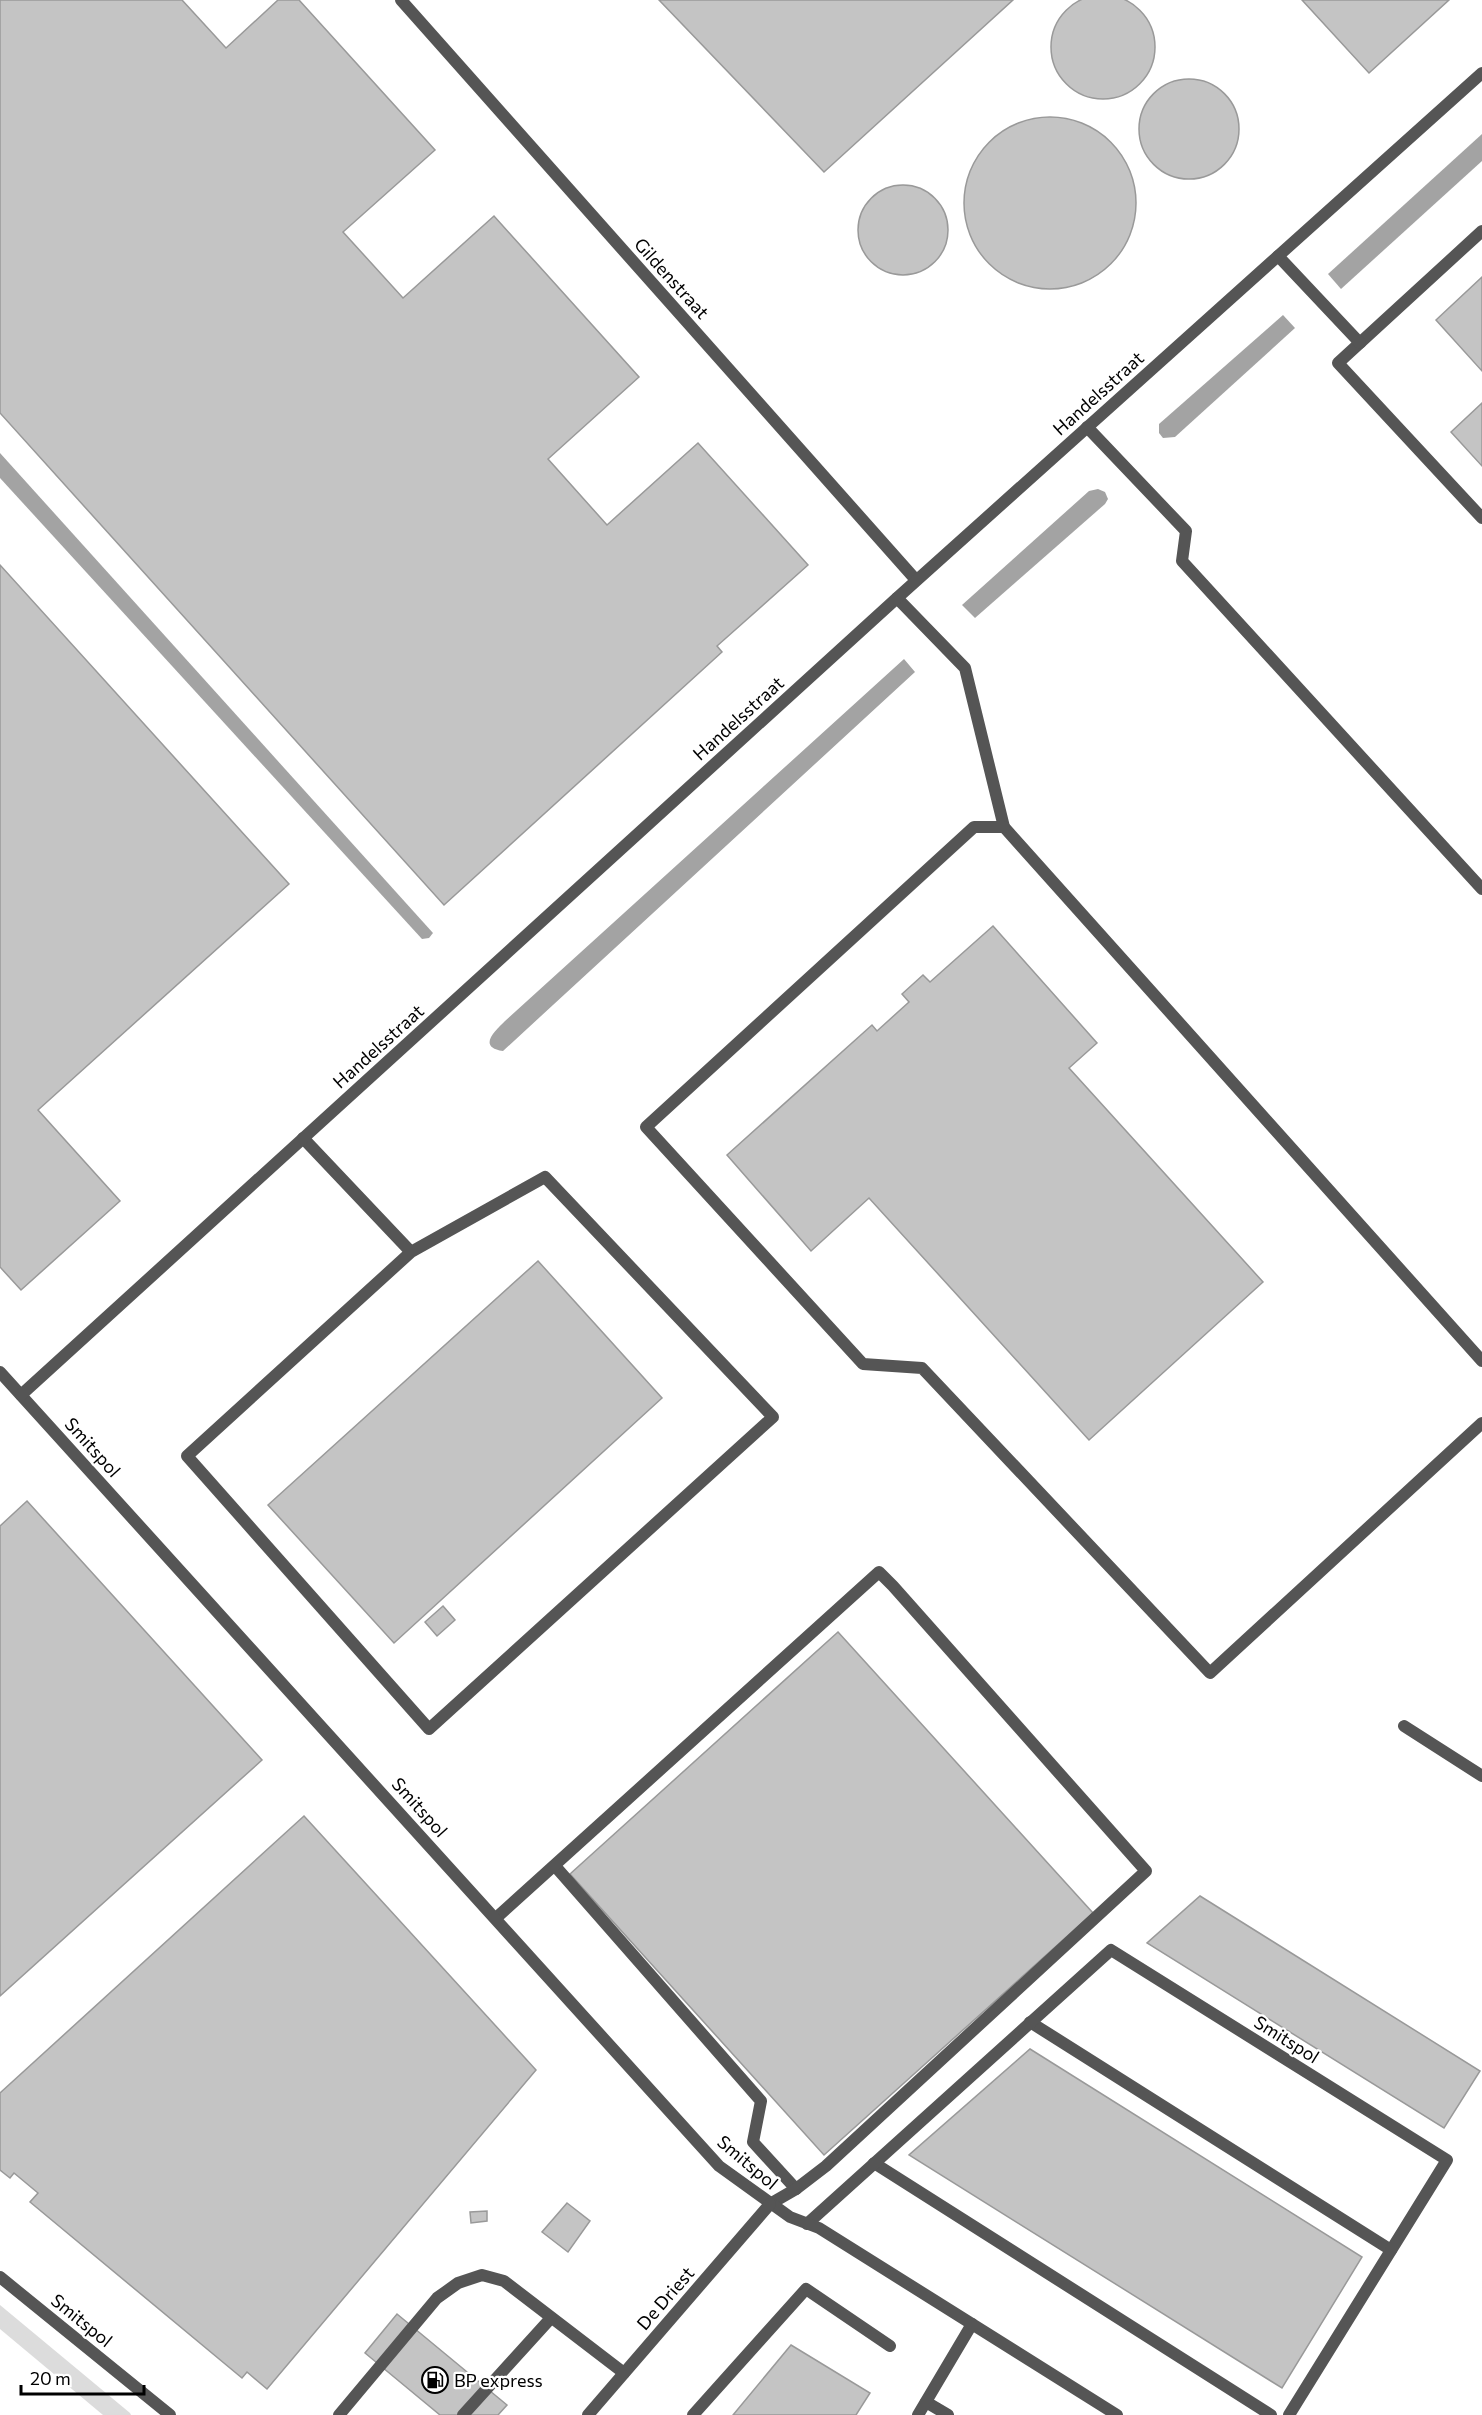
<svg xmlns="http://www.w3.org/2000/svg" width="1482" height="2415" font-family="Commissioner,sans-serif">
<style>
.green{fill:#dcdcdc}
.water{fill:#a3a3a3}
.building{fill:#c4c4c4;stroke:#999;stroke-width:1.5}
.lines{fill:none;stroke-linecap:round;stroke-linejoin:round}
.service{stroke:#555;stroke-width:12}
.minor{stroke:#555;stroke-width:12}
.labels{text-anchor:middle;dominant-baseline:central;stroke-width:4.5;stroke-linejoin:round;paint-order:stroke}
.street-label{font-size:18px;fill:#000;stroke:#fff}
.poi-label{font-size:18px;fill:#000;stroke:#fff;text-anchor:start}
</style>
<rect width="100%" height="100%" fill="#fff"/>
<polygon class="green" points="0,2305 130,2413 131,2415 103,2415 0,2329"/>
<g class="water">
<polygon points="1482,134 1482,161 1341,289 1328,274"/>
<polygon points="1283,315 1295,328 1175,437 1163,438 1159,433 1159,424"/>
<polygon points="0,453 433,933 429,938 422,939 0,478"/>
<polygon points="1098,489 1105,492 1108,499 1105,504 975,618 962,605 1089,491"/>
<path d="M904 659 915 672 503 1051C477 1047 495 1031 505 1021Z"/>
</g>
<g class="building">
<circle cx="1103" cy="47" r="52"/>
<polygon points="0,0 182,0 226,48 278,0 299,0 435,150 343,232 403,298 494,216 639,377 548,459 607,525 698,443 808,565 717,646 722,652 444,905 0,413"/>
<polygon points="659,0 1013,0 824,172"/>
<polygon points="1302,0 1449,0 1369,73"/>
<circle cx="1189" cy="129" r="50"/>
<circle cx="1050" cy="203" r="86"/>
<circle cx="903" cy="230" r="45"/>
<polygon points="1482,277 1482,371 1436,320"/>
<polygon points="1482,403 1482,466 1451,432"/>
<polygon points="0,565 289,884 38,1110 120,1201 21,1290 0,1267"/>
<polygon points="993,926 1097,1043 1069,1068 1263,1282 1089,1440 869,1198 811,1251 727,1155 872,1025 877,1031 909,1002 902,994 923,975 930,982"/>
<polygon points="538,1261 662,1398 394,1643 268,1505"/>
<polygon points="27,1501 262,1760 0,1996 0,1526"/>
<polygon points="443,1606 455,1620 437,1636 425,1622"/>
<polygon points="838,1632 1093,1913 824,2155 570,1874"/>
<polygon points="304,1816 536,2070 267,2389 247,2372 242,2378 30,2202 38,2193 14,2173 10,2178 0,2170 0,2093"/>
<polygon points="1200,1896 1480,2071 1444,2128 1147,1943"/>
<polygon points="1030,2049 1362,2257 1282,2388 909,2155"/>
<polygon points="567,2203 590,2221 568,2252 542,2232"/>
<polygon points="487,2211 487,2221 471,2223 470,2212"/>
<polygon points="397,2314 507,2405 498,2415 440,2415 365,2353"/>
<polygon points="791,2345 870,2393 856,2415 733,2415"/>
</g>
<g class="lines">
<g class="service">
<polyline points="1482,231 1338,363 1482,518"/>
<polyline points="1278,256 1360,343"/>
<polyline points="1087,427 1186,531 1182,561 1482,889"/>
<polyline points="897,598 965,668 1004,827 1482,1361"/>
<polyline points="1004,827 974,827 646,1127 863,1364 922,1368 1210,1673 1482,1423"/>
<polyline points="303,1138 411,1252 545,1177 773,1417 429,1729 187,1456 411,1252"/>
<polyline points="1404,1726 1482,1776"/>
<polyline points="555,1866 761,2101 753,2142 796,2189"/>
<polyline points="496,1918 879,1572 893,1586 1146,1871 826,2166 796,2189 770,2204"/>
<polyline points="1030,2022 1391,2250"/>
<polyline points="874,2163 1271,2415"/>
<polyline points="807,2224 1111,1950 1447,2160 1289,2415"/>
<polyline points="926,2402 948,2415"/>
<polyline points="339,2415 437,2298 458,2283 482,2275 504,2281 624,2373"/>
<polyline points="463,2415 551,2318"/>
<polyline points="693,2415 806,2289 890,2346"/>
<polyline points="918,2415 972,2324"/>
</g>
<g class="minor">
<polyline points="401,0 916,580"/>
<polyline points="0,1372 719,2166 790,2217 819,2228 1117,2415"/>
<polyline points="21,1395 897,598 1482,73"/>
<polyline points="0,2277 170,2415"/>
<polyline points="588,2415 770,2204"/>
</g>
</g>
<defs>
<symbol id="fuel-ring" viewBox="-11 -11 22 22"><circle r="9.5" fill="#fff" stroke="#000" stroke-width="1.5"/><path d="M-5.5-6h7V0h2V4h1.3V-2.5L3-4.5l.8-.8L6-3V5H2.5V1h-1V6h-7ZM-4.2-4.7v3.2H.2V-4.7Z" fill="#000"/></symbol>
</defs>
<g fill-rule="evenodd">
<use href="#fuel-ring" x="420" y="2365" width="30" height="30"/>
</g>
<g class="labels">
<g class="street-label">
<text transform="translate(672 278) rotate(48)">Gildenstraat</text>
<text transform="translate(1098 393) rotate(-42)">Handelsstraat</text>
<text transform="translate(738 718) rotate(-42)">Handelsstraat</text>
<text transform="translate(378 1046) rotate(-42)">Handelsstraat</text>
<text transform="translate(93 1447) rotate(48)">Smitspol</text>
<text transform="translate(420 1807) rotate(48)">Smitspol</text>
<text transform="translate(1287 2039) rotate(32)">Smitspol</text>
<text transform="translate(748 2162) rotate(40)">Smitspol</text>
<text transform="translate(665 2298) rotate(-49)">De Driest</text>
<text transform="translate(82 2320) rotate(39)">Smitspol</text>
</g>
<g class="poi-label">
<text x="454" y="2380">BP express</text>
</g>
</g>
<path d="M21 2385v9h123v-9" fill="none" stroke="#000000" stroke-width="3"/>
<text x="30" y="2385" font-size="18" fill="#000000" stroke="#ffffff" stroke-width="4.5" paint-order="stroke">20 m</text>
</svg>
